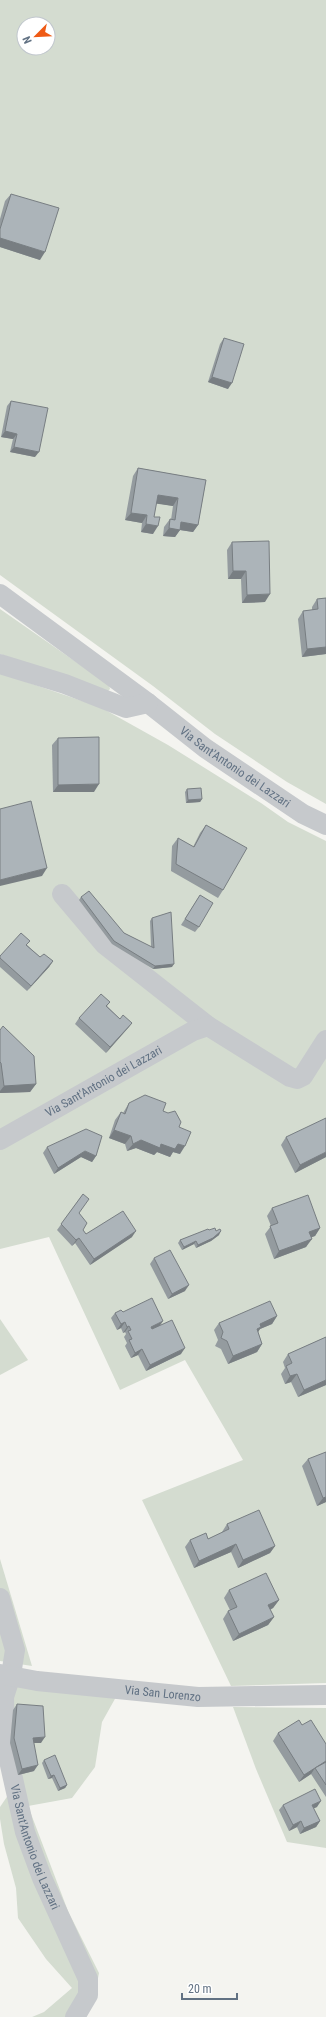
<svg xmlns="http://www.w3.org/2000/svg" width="326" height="2017" font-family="'Roboto Condensed',sans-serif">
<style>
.green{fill:#d4dcd0;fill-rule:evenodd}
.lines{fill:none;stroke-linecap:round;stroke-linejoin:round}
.minor{stroke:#c6c9cc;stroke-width:20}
.wall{fill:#949b9f}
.shaded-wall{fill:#787e82}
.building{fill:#acb4b9;stroke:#787e82}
.labels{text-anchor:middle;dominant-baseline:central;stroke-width:4;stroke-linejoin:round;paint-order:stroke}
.street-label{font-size:12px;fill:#617183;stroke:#fff}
</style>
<rect width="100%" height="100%" fill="#f4f4f0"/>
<g class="green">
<path d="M0 0H326V804L287 782 215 734 153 686 0 575ZM24 24H48V48H24Z"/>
<polygon points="0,609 109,685 110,689 107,692 65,676 0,654"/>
<polygon points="0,673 100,707 168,745 261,803 288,822 326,841 326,1683 231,1686 142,1500 243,1460 185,1360 120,1390 49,1237 0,1249"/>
<polygon points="0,1319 28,1360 0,1375"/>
<polygon points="0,1559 32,1666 0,1661"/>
<polygon points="12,1686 116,1697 102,1722 95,1767 72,1798 28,1806 68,1911 99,1973 94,1999 85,2017 32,2017 44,2012 72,1988 46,1959 18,1918 16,1888 4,1844 0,1819 0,1807 17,1782"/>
<polygon points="233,1707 326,1708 326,1848 287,1842 256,1769"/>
</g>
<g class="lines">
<g class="minor">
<path id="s1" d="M0 594 148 703 205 748 303 814 326 825"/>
<polyline points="0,664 65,684 126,708 148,703"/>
<polyline points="62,894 105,945 208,1026"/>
<path id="s2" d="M0 1140 193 1031 208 1026 290 1077 297 1079 303 1076 326 1040"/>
<path id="s3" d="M0 1598 15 1650 11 1675 4 1697 5 1743 25 1832 42 1878 88 1979V1995L75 2017"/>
<path id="s4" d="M0 1674 37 1681 198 1697 326 1695"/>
</g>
</g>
<g class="wall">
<polygon points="11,194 40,260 0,247 0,219 5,201"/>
<polygon points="224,338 228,389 208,382 220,344"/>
<polygon points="11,401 35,457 10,452 13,439 1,437 7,406"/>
<polygon points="138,468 206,480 198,525 193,532 180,530 175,537 163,536 164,527 170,519 171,520 173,506 156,503 154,517 153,534 141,532 142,523 125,520 133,476"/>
<polygon points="232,542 265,602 242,603 241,579 228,579 227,550"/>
<polygon points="326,598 326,654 302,657 298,619 303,611 312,610 312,607 317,599"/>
<polygon points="58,738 94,792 53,792 52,745"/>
<polygon points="187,789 202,799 200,802 186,803 185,792"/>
<polygon points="206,825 223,890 218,898 171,871 172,846 178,838 193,847 200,833"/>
<polygon points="200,895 199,927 195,932 181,925"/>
<polygon points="81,897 124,933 151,947 150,921 152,918 172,967 153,969 112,944 79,900"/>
<polygon points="27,945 40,957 53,961 49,967 27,991 0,967 0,956"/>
<polygon points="110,1002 107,1006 120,1019 132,1023 128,1028 106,1053 75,1024 79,1018"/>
<polygon points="0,1030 36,1084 30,1092 0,1093"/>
<polygon points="129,1103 163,1111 179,1127 180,1154 173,1152 170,1157 157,1152 154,1155 136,1148 127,1151 125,1144 109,1138 115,1120 121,1112 123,1113"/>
<polygon points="286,1137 326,1157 295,1173 281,1145"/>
<polygon points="47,1147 96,1156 92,1162 81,1157 54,1174 43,1153"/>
<polygon points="83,1194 79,1213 83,1230 86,1234 132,1237 90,1265 75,1243 72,1246 57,1230"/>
<polygon points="272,1208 320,1228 315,1236 311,1237 306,1247 274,1259 265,1234 271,1226 267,1216"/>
<polygon points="209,1230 219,1235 211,1241 196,1248 194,1244 182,1250 178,1243 180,1240"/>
<polygon points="154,1258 185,1291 168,1299 150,1264"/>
<polygon points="123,1312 160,1325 181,1354 146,1371 138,1355 131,1358 125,1346 127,1343 124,1337 126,1334 125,1332 123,1333 121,1328 117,1330 111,1318 115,1313"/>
<polygon points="277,1316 272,1324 260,1329 258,1332 262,1344 257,1352 228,1364 221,1349 215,1346 218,1340 214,1330 219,1323"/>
<polygon points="326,1337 326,1385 298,1397 291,1382 285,1384 281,1374 285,1368 283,1362 288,1354"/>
<polygon points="308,1459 326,1502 317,1506 302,1466"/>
<polygon points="227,1524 275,1546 270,1553 238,1568 231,1552 194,1568 185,1547 190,1540 208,1539 222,1533 222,1532"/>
<polygon points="229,1590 279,1600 273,1608 270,1610 274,1617 268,1625 233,1641 223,1619 228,1611 230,1610 224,1598"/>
<polygon points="17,1704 41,1743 34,1743 34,1771 18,1775 10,1743 13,1710"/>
<polygon points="302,1725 326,1744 326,1797 311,1774 299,1782 273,1741 278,1733"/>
<polygon points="44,1760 67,1785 65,1788 58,1791 52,1778 48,1779 42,1763"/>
<polygon points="283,1805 317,1807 313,1808 320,1821 316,1827 300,1834 297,1827 289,1831 279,1810"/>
</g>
<g class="shaded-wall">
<polygon points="0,238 45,252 40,260 0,247"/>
<polygon points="212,377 232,383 228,389 208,382"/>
<polygon points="5,431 17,434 13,439 1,437"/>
<polygon points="14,447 39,452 35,457 10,452"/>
<polygon points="158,495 178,498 173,506 152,503"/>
<polygon points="131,513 147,515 142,523 125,520"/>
<polygon points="181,522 198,525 193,532 180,530 175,537 163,536 169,528"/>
<polygon points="146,524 158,526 153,534 141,532"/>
<polygon points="233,571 246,571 241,579 228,579"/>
<polygon points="270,594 265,602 242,603 247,595"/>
<polygon points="326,647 326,654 302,657 307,649"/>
<polygon points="99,784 94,792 53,792 58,785"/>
<polygon points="202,799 200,802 186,803 188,800"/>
<polygon points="47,868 42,876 0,886 0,880"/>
<polygon points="53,961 49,967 27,991 31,986"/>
<polygon points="174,964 172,967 153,969 155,966"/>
<polygon points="132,1023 128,1028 106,1053 110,1047"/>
<polygon points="36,1084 30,1092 0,1093 0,1091 4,1086"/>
<polygon points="114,1130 131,1136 125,1144 109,1138"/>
<polygon points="141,1140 161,1144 178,1144 185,1146 180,1154 173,1152 170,1157 157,1152 154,1155 136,1148 127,1151 133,1144"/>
<polygon points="85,1151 96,1156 92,1162 81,1157 54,1174 58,1168"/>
<polygon points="326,1152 326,1157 295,1173 300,1165"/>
<polygon points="320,1228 315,1236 304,1240 309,1232"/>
<polygon points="136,1231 132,1237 90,1265 94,1259"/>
<polygon points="221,1231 219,1235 211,1241 196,1248 198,1245"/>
<polygon points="79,1238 75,1243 72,1246 76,1240"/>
<polygon points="312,1239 306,1247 274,1259 279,1251"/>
<polygon points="196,1241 194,1244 182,1250 184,1247"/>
<polygon points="189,1285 185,1291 168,1299 172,1294"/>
<polygon points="277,1316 272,1324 260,1329 256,1335 251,1337 260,1324"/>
<polygon points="163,1321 159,1327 147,1332 151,1327"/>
<polygon points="125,1322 121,1328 117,1330 121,1324"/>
<polygon points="129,1326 125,1332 123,1333 127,1327"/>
<polygon points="262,1344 257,1352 228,1364 233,1356"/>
<polygon points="185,1348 181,1354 146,1371 150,1365"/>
<polygon points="142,1349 138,1355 131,1358 135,1353"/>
<polygon points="297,1374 291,1382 285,1384 290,1376"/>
<polygon points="326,1380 326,1385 298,1397 304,1390"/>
<polygon points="326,1497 326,1502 317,1506 323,1498"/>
<polygon points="236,1544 231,1552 194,1568 199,1561"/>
<polygon points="275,1546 270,1553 238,1568 243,1560"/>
<polygon points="279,1600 273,1608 263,1613 268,1605"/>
<polygon points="274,1617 268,1625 233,1641 239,1634"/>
<polygon points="45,1737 41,1743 29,1743 33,1738"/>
<polygon points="326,1761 326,1765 315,1768 311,1774 299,1782 304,1775"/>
<polygon points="38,1765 34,1771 18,1775 22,1769"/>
<polygon points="54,1775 52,1778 48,1779 51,1776"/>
<polygon points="67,1785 65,1788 58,1791 60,1788"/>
<polygon points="321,1801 317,1807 308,1811 312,1805"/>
<polygon points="301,1821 297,1827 289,1831 293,1825"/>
<polygon points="320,1821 316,1827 300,1834 304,1828"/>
</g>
<g class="building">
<polygon points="11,194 59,208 45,252 0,238 0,229"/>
<polygon points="224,338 244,344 232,383 212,377"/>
<polygon points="11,401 48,408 39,452 14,447 17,434 5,431"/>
<polygon points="138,468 206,480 198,525 181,522 180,530 169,528 170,519 175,520 178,498 158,495 154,517 160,517 158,526 146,524 147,515 131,513"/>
<polygon points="269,541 270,594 247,595 246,571 233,571 232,542"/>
<polygon points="326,598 326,647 307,649 303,611 318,609 317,599"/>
<polygon points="99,737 99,784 58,785 58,738"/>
<polygon points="201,788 202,799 188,800 187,789"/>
<polygon points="31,801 47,868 0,880 0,809"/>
<polygon points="206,825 247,848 223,890 176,864 178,838 194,847"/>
<polygon points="89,891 124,933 154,948 152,918 171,912 174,964 155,966 114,941 81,897"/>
<polygon points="200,895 213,903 199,927 185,919"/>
<polygon points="21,933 30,941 26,945 40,957 44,954 53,961 31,986 0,958 0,956"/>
<polygon points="101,994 110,1002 106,1006 120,1019 123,1015 132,1023 110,1047 79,1018"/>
<polygon points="3,1026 34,1056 36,1084 4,1086 1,1063 0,1062 0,1030"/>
<polygon points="145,1095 166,1103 163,1111 168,1113 175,1111 181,1122 179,1127 191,1132 185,1146 178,1144 175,1149 161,1144 160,1148 141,1140 133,1144 131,1136 114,1130 121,1112 125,1114 129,1103"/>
<polygon points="326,1118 326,1152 300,1165 286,1137"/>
<polygon points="86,1129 102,1136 96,1156 85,1151 58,1168 47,1147"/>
<polygon points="83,1194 89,1199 79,1213 87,1223 83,1230 86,1234 123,1211 136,1231 94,1259 79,1238 76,1240 61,1224"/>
<polygon points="308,1195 320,1228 309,1232 312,1239 279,1251 270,1226 278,1223 272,1208"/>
<polygon points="215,1228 216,1231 220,1229 221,1231 213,1238 198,1245 196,1241 184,1247 180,1240 208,1229 209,1230"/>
<polygon points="170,1250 189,1285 172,1294 154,1258"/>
<polygon points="152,1298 163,1321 151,1327 152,1329 172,1320 185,1348 150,1365 142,1349 135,1353 129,1340 132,1339 128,1331 131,1330 129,1326 127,1327 125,1322 121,1324 115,1313 121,1310 123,1312"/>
<polygon points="270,1301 277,1316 260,1324 261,1327 257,1329 262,1344 233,1356 227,1341 221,1338 223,1332 219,1323"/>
<polygon points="326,1337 326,1380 304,1390 297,1374 290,1376 286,1366 292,1363 288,1354"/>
<polygon points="326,1452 326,1497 323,1498 308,1459"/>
<polygon points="259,1510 275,1546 243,1560 236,1544 199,1561 190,1540 206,1533 208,1539 229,1529 227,1524"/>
<polygon points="266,1573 279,1600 268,1605 274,1617 239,1634 228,1611 237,1607 229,1590"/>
<polygon points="17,1704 43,1706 45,1737 33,1738 38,1765 22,1769 14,1738"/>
<polygon points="299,1720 302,1725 311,1720 326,1744 326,1761 304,1775 278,1733"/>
<polygon points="55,1755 67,1785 60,1788 54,1775 51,1776 44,1760"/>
<polygon points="326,1762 326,1785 315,1768"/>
<polygon points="315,1789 321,1801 312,1805 320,1821 304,1828 301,1821 293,1825 283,1805"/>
</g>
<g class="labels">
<g class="street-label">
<text stroke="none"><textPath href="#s1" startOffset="292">Via Sant'Antonio dei Lazzari</textPath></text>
<text stroke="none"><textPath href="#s2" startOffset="119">Via Sant'Antonio dei Lazzari</textPath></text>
<text stroke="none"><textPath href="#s4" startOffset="164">Via San Lorenzo</textPath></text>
<text stroke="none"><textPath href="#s3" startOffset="257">Via Sant'Antonio dei Lazzari</textPath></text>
</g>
</g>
<g transform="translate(36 36) rotate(246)"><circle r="19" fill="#ffffff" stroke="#c0c6cd"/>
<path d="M0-3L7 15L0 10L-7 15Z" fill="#ef5a15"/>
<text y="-6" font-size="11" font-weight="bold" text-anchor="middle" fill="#617183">N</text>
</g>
<path d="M182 1993v6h55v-6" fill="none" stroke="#617183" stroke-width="2"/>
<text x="188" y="1993" font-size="12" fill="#617183" stroke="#ffffff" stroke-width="3" paint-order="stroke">20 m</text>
</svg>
